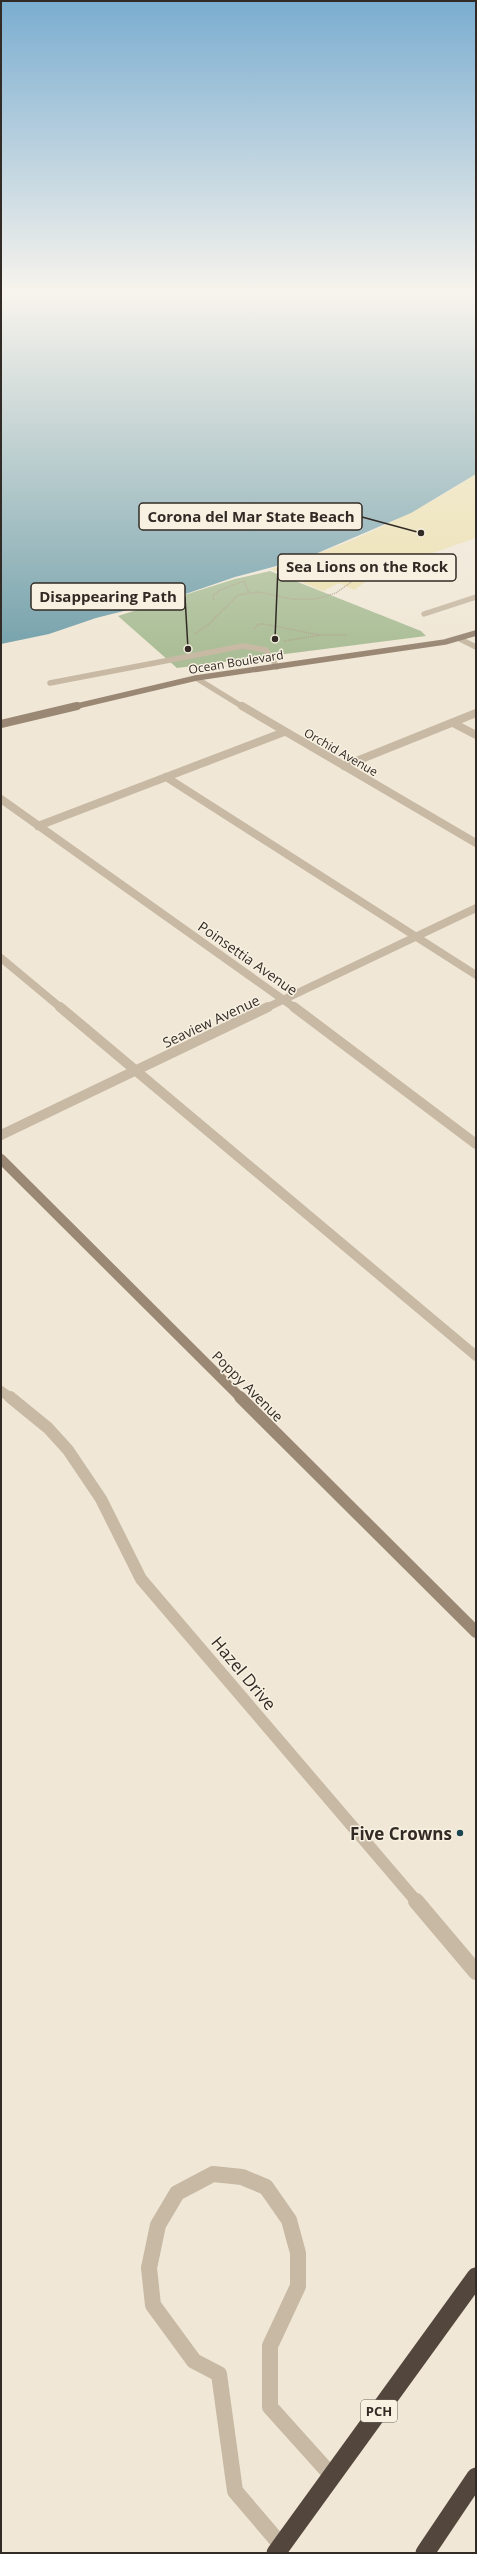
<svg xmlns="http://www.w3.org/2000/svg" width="477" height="2554" font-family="'Open Sans',sans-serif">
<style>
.green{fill:#abbe97}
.sand{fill:#ebdfad}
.water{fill:#76a2ac}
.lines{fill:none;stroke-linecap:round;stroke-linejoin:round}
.path{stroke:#b2a38e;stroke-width:1.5;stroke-dasharray:1 1;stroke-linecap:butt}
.lane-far3{stroke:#c7b9a3;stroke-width:5.5}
.lane-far2{stroke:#c7b9a3;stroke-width:8}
.lane-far1{stroke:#c7b9a3;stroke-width:10}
.lane{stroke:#c7b9a3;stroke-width:16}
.street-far4{stroke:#c7b9a3;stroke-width:5.5}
.street-far3{stroke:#c7b9a3;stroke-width:8}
.street-far2{stroke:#c7b9a3;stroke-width:10}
.street-far1{stroke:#c7b9a3;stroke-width:12}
.street{stroke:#c7b9a3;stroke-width:16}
.secondary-far3{stroke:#9a8875;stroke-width:5.5}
.secondary-far2{stroke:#9a8875;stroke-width:8}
.secondary-far1{stroke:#9a8875;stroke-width:10}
.secondary{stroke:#9a8875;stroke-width:12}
.highway{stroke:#53463c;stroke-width:19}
.poi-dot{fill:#1c4752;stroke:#f8f1e2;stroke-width:1.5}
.labels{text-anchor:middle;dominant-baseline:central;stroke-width:3;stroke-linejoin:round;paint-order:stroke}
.far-street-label{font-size:12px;fill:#322b25;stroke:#f8f1e2}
.shield{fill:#f8f1e2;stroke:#6d665e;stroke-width:1}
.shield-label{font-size:13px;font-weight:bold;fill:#322b25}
.street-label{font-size:14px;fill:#322b25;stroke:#f8f1e2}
.near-street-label{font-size:17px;fill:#322b25;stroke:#f8f1e2}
.near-poi-label{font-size:17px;font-weight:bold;fill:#322b25;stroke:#f8f1e2;text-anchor:end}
.leader{fill:none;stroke:#322b25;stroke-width:1.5}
.callout-dot{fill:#322b25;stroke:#f8f1e2;stroke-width:1.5}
.callout{fill:#f8f1e2;stroke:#322b25;stroke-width:1.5}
.callout-label{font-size:15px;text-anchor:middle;font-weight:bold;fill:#322b25}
</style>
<rect width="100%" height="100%" fill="#f0e7d6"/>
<polygon class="green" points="270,571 421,631 426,636 177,668 118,616 235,579"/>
<path class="sand" d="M476 474V538L380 571 354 590 339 583 323 591 271 569C343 548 413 515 476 474Z"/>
<polygon class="water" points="1,294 476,294 476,474 411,513 306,558 235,577 171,599 96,618 49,634 1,644"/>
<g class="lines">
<g class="path">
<polyline points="214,600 213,596 220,590 244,581 249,593"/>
<polyline points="255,628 258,624 264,624 319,635"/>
<polyline points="195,634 210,623 238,595 258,592 292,599 316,599 336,593 368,570"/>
<polyline points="284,641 321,635 346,635"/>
</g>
<g class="lane-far3">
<polyline points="424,614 476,597"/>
<polyline points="50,683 243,646 266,650 277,667"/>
</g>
<g class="lane-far2">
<polyline points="453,723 476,735"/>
<polyline points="344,766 476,713"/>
<polyline points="166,777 476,975"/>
<polyline points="38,826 284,732"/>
<polyline points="1,958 61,1008"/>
</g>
<polyline class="lane-far1" points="60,1007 476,1356"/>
<polyline class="lane" points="281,2545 235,2491 219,2374 194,2361 153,2305 149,2268 158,2225 177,2193 213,2174 242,2177 266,2187 289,2220 298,2253 298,2286 270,2346 270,2407 332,2476"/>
<g class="street-far4">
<polyline points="460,639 476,647"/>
<polyline points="196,678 243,707"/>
</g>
<g class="street-far3">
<polyline points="242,706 476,843"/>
<polyline points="1,799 295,1008"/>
<polyline points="266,1008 476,908"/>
</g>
<g class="street-far2">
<polyline points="294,1007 476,1144"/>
<polyline points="1,1135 268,1007"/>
<polyline points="1,1391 11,1398"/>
</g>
<polyline class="street-far1" points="10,1397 48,1428 68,1450 101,1499 141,1579 417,1902"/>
<polyline class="street" points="416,1901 476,1972"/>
<polyline class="secondary-far3" points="73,707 196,678 445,642 476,633"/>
<polyline class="secondary-far2" points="1,724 77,706"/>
<polyline class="secondary-far1" points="1,1159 241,1398"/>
<polyline class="secondary" points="240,1397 476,1632"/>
<g class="highway">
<polyline points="276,2553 476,2277"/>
<polyline points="425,2553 476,2477"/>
</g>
</g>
<linearGradient id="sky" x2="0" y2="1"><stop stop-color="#7aadd0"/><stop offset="0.45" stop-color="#f8f4ed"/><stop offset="1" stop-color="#f8f4ed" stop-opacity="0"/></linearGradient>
<rect width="477" height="651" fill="url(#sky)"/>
<circle class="poi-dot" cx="460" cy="1833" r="4"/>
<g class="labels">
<g class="far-street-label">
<text transform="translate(236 662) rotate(-9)">Ocean Boulevard</text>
<text transform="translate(341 752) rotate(30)">Orchid Avenue</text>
</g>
<rect class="shield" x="361" y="2400" width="36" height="22" rx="3"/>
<g class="shield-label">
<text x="379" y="2411">PCH</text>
</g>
<g class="street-label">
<text transform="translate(248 958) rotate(35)">Poinsettia Avenue</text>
<text transform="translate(211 1021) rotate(-25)">Seaview Avenue</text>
<text transform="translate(248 1386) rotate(45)">Poppy Avenue</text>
</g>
<g class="near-street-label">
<text transform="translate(244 1673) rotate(50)">Hazel Drive</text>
</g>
<g class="near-poi-label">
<text x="452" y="1833">Five Crowns</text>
</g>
</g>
<path class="leader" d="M421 533L362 517M275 639L278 567M188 649L185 597"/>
<g class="callout-dot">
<circle cx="421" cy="533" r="4"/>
<circle cx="275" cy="639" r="4"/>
<circle cx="188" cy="649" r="4"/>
</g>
<g class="callout">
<rect x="139" y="503" width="223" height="27" rx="4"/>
<rect x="278" y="554" width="178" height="27" rx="4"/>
<rect x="31" y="583" width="154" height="27" rx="4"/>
</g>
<g class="callout-label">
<text x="251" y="522">Corona del Mar State Beach</text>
<text x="367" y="572">Sea Lions on the Rock</text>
<text x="108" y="602">Disappearing Path</text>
</g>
<rect width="477" height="2554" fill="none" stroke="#322b25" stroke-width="4"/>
</svg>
